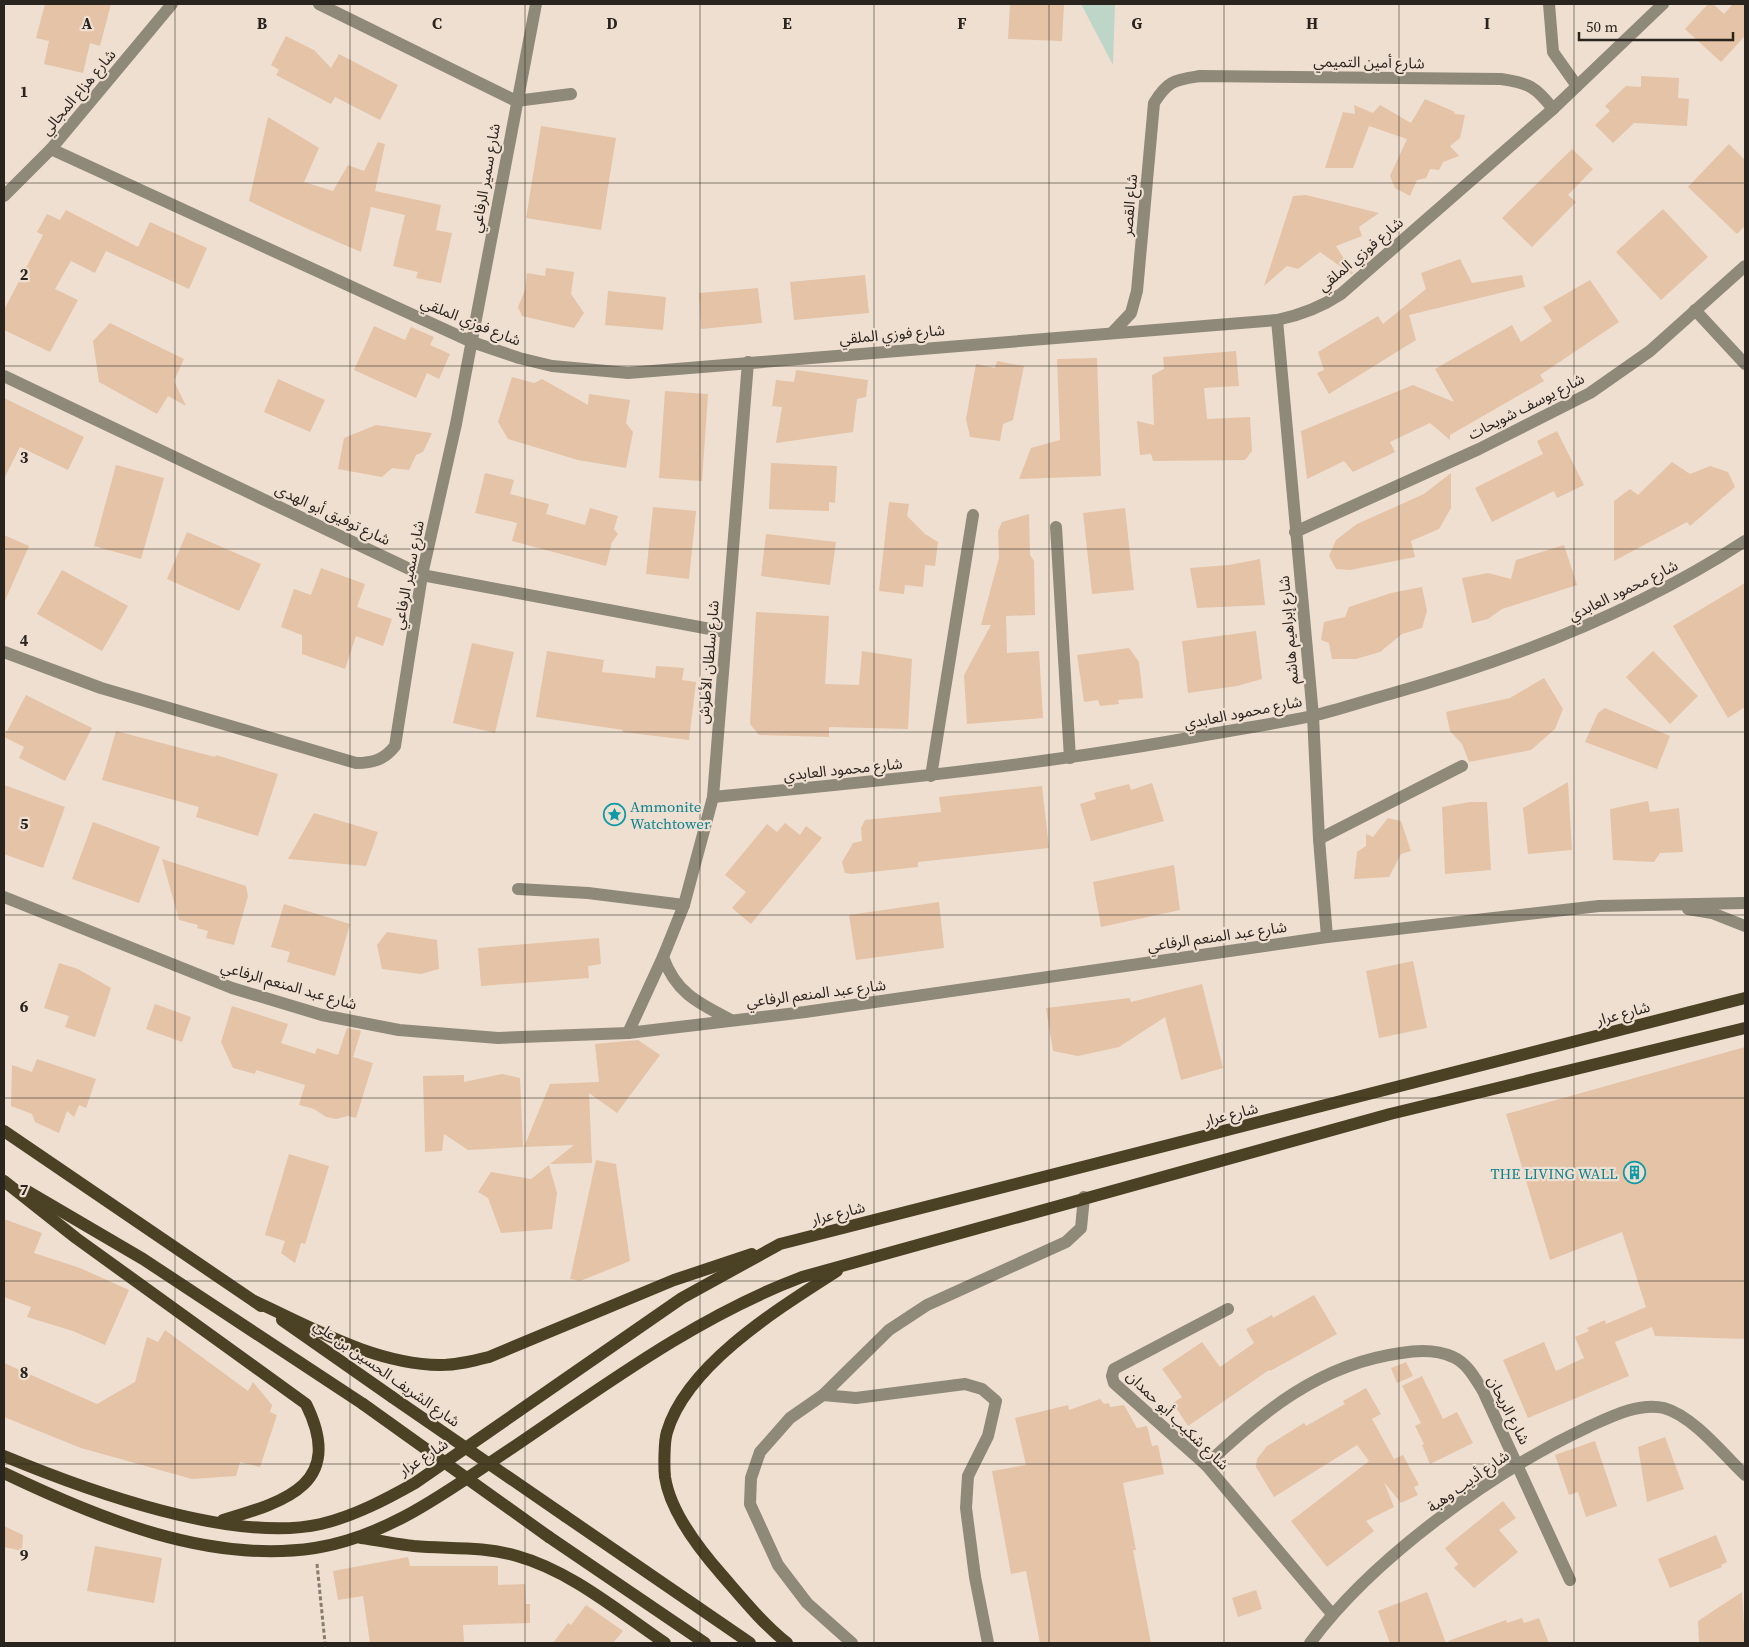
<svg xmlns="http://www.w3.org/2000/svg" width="1749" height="1647" font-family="'Source Serif 4','Noto Sans Arabic',serif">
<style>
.green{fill:#bed6c8}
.building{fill:#e4c3a7}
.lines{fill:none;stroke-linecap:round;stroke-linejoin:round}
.path{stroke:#877c73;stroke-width:3;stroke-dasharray:4 2.5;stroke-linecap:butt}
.minor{stroke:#8e8979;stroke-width:12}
.major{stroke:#4b4225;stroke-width:12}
.major-bridge{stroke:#4b4225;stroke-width:12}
.grid{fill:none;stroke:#2a241f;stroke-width:1;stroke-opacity:0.55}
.labels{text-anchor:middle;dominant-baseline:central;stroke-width:4.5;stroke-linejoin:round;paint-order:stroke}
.street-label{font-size:15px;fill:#2a241f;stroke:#efdfd1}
.culture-label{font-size:15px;fill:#0d838f;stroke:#efdfd1;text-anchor:start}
.grid-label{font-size:16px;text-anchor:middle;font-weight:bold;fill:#2a241f;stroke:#efdfd1;stroke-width:4.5;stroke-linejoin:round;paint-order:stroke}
</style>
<rect width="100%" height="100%" fill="#efdfd1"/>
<polygon class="green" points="1081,4 1115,4 1113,65"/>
<g class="building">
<polygon points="45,4 111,4 100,46 90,43 83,73 44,64 49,41 36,38"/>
<polygon points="1010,4 1064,4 1062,41 1008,39"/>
<polygon points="1708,4 1713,4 1724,14 1733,4 1745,4 1745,36 1721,62 1685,29"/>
<polygon points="286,36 314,50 331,68 339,54 398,85 380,120 335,97 331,104 276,75 279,70 271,65"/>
<polygon points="1641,76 1679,78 1678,98 1689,99 1687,126 1634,123 1613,143 1595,125 1610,111 1605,106 1626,86 1641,87"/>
<polygon points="1425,99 1455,112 1454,114 1465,115 1460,138 1450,146 1459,156 1443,162 1439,170 1430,169 1426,178 1417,180 1410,196 1395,188 1390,176 1407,139 1369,126 1353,168 1325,168 1343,112 1355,114 1354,105 1373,113 1380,105 1411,123"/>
<polygon points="268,117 319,148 304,182 333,191 348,165 364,171 378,142 385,144 375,191 441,205 436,230 452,233 441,283 416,278 418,272 393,266 405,215 371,207 361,252 310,230 249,201"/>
<polygon points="541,126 616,138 601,230 526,218"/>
<polygon points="1729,144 1745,160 1745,226 1737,234 1688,187"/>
<polygon points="1572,149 1593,169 1568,195 1576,202 1532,247 1502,218"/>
<polygon points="1306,195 1379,213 1359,227 1362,236 1336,246 1353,273 1351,274 1320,252 1298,269 1287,266 1264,286 1293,196"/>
<polygon points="1663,209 1708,257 1661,300 1616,252"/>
<polygon points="66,210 138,247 150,222 207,248 189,289 106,251 95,273 71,261 55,289 78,300 50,352 4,330 4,310 43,235 37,232 47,214 60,220"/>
<polygon points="1460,259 1472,283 1522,275 1525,287 1409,315 1416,340 1329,394 1317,373 1324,370 1318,352 1378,316 1383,324 1426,289 1421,273"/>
<polygon points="546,268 574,272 571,294 584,313 574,328 522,316 518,307 525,290 527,273 545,276"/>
<polygon points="865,275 869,313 794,320 790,282"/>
<polygon points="1590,280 1619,322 1540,375 1544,381 1450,435 1450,440 1430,423 1390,442 1395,452 1353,472 1344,461 1307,479 1301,431 1413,385 1454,402 1435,369 1512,325 1521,342 1552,321 1543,307"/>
<polygon points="758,288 762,323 701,329 699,293"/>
<polygon points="608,291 666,297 663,330 605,325"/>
<polygon points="110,323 184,359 174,381 186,406 168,396 157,414 99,382 93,341"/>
<polygon points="374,326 405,340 411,327 434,337 430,345 450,354 439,379 427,373 416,398 354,370"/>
<polygon points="1236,351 1239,386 1204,388 1207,419 1250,417 1252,451 1245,460 1153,461 1151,454 1140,455 1137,421 1154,425 1152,375 1164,369 1163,357"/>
<polygon points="1097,358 1101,476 1019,479 1031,448 1060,440 1057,359"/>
<polygon points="997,361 1024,366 1013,420 1003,424 1000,441 970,437 966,419 976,364 995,368"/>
<polygon points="796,370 868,380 866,397 857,399 853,432 776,443 782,407 772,406 776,380 794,382"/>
<polygon points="512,377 534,383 542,379 588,405 589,394 630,400 626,423 633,432 626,468 578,460 508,439 498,422"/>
<polygon points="278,379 325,400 310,432 264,412"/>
<polygon points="665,391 708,394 702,481 659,478"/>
<polygon points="4,398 84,437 68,470 20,447 4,479"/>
<polygon points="376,425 432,433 423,452 416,455 409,470 392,468 382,477 338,469 344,438"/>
<polygon points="1557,431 1584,485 1557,498 1554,491 1492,522 1475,488 1543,454 1537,441"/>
<polygon points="1672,462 1690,474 1710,466 1728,472 1735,487 1690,526 1687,522 1614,561 1614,501 1630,489 1638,495"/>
<polygon points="771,463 837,466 835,503 829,502 829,511 769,509"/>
<polygon points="116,465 164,478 141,559 94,546"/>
<polygon points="485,473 514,480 510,494 549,504 546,514 585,525 590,508 618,516 614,529 618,534 612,542 606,566 512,541 517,523 475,513"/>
<polygon points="1451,473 1451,508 1439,529 1411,541 1415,557 1350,570 1336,569 1329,556 1336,540 1357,524 1424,494"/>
<polygon points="889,502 909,504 907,516 925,534 938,542 935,566 925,565 923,587 905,585 904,594 879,591"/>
<polygon points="653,507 696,511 689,579 646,574"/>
<polygon points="1125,508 1134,590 1092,594 1083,513"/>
<polygon points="1029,514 1030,555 1034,561 1035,615 1006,616 1007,653 1039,651 1043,718 967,724 964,675 991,625 981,625 999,558 998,531 1002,522"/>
<polygon points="187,532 261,564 239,611 167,579"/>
<polygon points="766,534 836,542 830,585 761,576"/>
<polygon points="4,535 29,546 4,603"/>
<polygon points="1564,545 1577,585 1502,609 1488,619 1472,623 1462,578 1488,573 1511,579 1516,560"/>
<polygon points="1260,559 1265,605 1197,608 1190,568 1229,565"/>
<polygon points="321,568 365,584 357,607 392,619 383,646 356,636 345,669 302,654 302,635 281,627 294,589 311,595"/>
<polygon points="62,570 128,606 102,651 37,614"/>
<polygon points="1745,583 1745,707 1728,718 1673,626"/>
<polygon points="1422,587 1427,611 1422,628 1402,634 1380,652 1356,659 1332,659 1329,643 1321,640 1324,622 1345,617 1349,607 1391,593"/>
<polygon points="756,612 829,616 825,684 859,685 862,651 912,659 908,729 829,727 829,737 759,735 750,724"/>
<polygon points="1256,631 1262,679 1237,686 1188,693 1182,641"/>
<polygon points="472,643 514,652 495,733 453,723"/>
<polygon points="1129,648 1139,662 1143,698 1118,700 1119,704 1100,706 1098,700 1084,702 1077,655"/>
<polygon points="547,651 604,660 602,672 655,678 656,666 684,668 682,680 696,682 689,740 622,732 623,730 536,717"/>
<polygon points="1653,651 1698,696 1670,724 1626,677"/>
<polygon points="1544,678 1563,709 1555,729 1531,750 1469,762 1462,744 1450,731 1446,712 1510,698"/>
<polygon points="26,695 92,728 65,781 19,758 24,747 4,737"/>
<polygon points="1605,708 1670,736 1657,769 1585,742 1598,713"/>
<polygon points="116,731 215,757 216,755 278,774 258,836 196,817 199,807 102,780"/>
<polygon points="1568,782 1572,850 1528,854 1523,808"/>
<polygon points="1152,783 1164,821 1091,841 1080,804 1096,799 1094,793 1129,784 1131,790"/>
<polygon points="4,785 65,807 43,868 4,854"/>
<polygon points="1042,786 1049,848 918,862 918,867 852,874 845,873 842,862 853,843 862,841 861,828 865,820 941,812 939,797"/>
<polygon points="1648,801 1650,812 1679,808 1683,852 1660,853 1654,862 1613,860 1610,809"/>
<polygon points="1470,802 1487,802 1491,870 1445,874 1442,807"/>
<polygon points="314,813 378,832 366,866 288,859"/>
<polygon points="1388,818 1401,821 1411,851 1401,854 1389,877 1354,879 1357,852 1366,846 1366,834 1373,837"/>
<polygon points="93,822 160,847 139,903 72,879"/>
<polygon points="785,823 800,835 806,826 822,838 751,924 732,908 746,892 725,875 767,824 777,832"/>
<polygon points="162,859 246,886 248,896 234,945 206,938 208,931 197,928 198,925 179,920"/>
<polygon points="1174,865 1180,910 1101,927 1093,882"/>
<polygon points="939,902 944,948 856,960 849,915"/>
<polygon points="284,904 350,924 335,976 287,962 290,952 271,947"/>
<polygon points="387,932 437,940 439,969 421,974 382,969 377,945"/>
<polygon points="599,938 601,964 588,966 589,978 481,986 478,948"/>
<polygon points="1413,961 1427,1028 1379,1038 1366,971"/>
<polygon points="59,963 78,969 111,988 95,1037 65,1027 69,1016 44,1008"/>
<polygon points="1202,984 1223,1068 1181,1080 1165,1017 1119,1047 1078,1056 1053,1051 1046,1008 1130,998 1131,1002"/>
<polygon points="155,1004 191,1017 182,1042 146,1029"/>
<polygon points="232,1006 288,1024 281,1043 315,1054 317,1048 338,1055 347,1028 361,1031 353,1057 373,1063 356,1118 348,1116 336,1119 326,1117 314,1109 299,1105 305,1085 256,1070 255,1074 233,1068 221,1042"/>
<polygon points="638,1040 660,1055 617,1113 589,1093 592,1163 550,1164 574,1145 524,1147 550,1084 599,1082 595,1044"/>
<polygon points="1745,1047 1745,1339 1655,1336 1652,1327 1615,1342 1629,1376 1528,1418 1503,1360 1544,1342 1556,1371 1584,1358 1575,1337 1589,1331 1587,1328 1605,1320 1606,1324 1646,1307 1622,1232 1550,1260 1506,1114"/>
<polygon points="37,1059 96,1079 86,1108 79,1105 74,1117 67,1111 59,1133 35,1122 32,1114 11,1106 12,1065 32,1072"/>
<polygon points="502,1074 520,1078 523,1147 468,1150 444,1134 442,1151 425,1152 423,1076 464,1075 464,1082"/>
<polygon points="289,1154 329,1166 305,1244 301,1243 295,1263 281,1253 285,1241 265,1235"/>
<polygon points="596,1160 616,1164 630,1261 580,1281 570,1279"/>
<polygon points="549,1165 557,1193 552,1229 501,1233 488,1198 478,1192 491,1172 531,1179"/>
<polygon points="4,1219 42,1233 34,1253 80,1268 129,1290 105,1345 73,1331 27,1317 31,1307 4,1297"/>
<polygon points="1314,1295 1337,1334 1270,1371 1269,1370 1188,1426 1173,1403 1182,1397 1162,1369 1202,1342 1220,1367 1254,1343 1246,1329 1272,1315 1273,1318"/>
<polygon points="165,1330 248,1391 253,1382 272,1405 270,1412 277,1415 260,1467 240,1462 236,1476 192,1479 81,1448 4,1417 4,1363 97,1404 135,1382 147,1337 158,1342"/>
<polygon points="1406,1362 1413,1376 1397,1383 1391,1368"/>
<polygon points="1422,1376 1443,1419 1457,1412 1473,1443 1430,1464 1422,1445 1424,1444 1415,1426 1421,1423 1402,1386"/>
<polygon points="1366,1388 1381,1414 1372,1419 1394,1459 1403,1455 1419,1485 1414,1487 1418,1495 1401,1503 1384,1482 1394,1507 1366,1521 1374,1531 1327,1567 1291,1521 1369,1461 1357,1445 1274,1497 1256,1467 1257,1459 1267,1446 1304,1423 1306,1426 1345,1404 1343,1401"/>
<polygon points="1100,1399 1104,1404 1109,1403 1110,1407 1124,1405 1137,1428 1147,1426 1152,1446 1158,1445 1164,1474 1123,1483 1136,1550 1133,1550 1151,1643 1040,1643 1026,1571 1011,1574 992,1471 1026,1465 1015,1418 1068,1405 1069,1410"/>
<polygon points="1665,1437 1684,1489 1647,1502 1638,1447"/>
<polygon points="1595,1441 1617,1506 1586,1517 1578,1492 1569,1495 1555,1455"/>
<polygon points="1503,1501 1516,1518 1499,1530 1518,1552 1474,1588 1454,1568 1458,1564 1445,1548"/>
<polygon points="4,1526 23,1535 22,1551 4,1547"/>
<polygon points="1716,1535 1727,1562 1721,1565 1722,1567 1670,1588 1658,1559"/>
<polygon points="95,1546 162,1558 154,1603 87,1591"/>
<polygon points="408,1557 410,1566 498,1566 498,1585 525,1584 526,1604 530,1604 530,1623 463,1625 464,1643 370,1643 363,1596 338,1600 333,1571"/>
<polygon points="1256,1590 1262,1609 1238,1617 1232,1598"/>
<polygon points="1427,1592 1446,1643 1390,1643 1378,1611"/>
<polygon points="1742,1592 1745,1643 1699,1643 1698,1621"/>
<polygon points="586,1605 623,1631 613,1643 553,1643 568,1623 571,1625"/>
<polygon points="1522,1618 1524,1623 1539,1618 1549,1643 1449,1643 1448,1641 1506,1620 1507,1623"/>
</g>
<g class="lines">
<polyline class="path" points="317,1564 325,1643"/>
<g class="minor">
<polyline points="319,4 516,101 571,94"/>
<polyline points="1549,4 1553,52 1577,86"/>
<path d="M51 149 472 342 519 358 552 366 628 373 1277 320C1301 315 1320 308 1341 294L1553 109 1663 4"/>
<polyline points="4,196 51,149 172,4"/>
<polyline points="1695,310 1745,364"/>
<polyline points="1277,320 1313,716 1319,839 1327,937"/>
<path d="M1113 332 1131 313 1137 291 1154 103C1168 80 1175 80 1200 76L1501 79C1529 83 1536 87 1553 109"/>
<polyline points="4,376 422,575 726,632"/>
<polyline points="1056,527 1070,758"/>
<polyline points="1295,532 1479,449 1590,393 1650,351 1745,266"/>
<path d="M4 652 101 688 356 763C373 763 384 760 395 746L422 575 456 424 536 4"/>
<polyline points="931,776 973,515"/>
<path d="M713 797C880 781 1046 765 1211 734 1245 728 1279 723 1312 716 1338 710 1364 701 1390 694 1515 659 1636 612 1745 541"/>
<polyline points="1319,839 1462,766"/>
<polyline points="518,889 588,893 684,905"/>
<polyline points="4,897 232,988 322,1015 399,1030 498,1038 628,1033 805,1012 1327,937 1599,906 1745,903"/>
<polyline points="1688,909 1712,913 1745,926"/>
<path d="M663 957C676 993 698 1003 731 1020"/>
<polyline points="628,1033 663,957 684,905 713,797 748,362"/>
<polyline points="1228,1309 1114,1369 1112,1376 1114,1383 1206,1465 1332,1614"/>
<polyline points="823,1395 856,1398 965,1384 982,1389 996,1401 988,1436 968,1476 966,1508 975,1577 988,1643"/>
<path d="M1206 1465C1263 1411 1320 1364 1401 1353 1418 1350 1436 1349 1453 1357 1467 1363 1475 1378 1483 1391L1570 1580"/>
<polyline points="852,1643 807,1603 778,1565 750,1504 751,1478 760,1452 790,1418 823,1395 889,1330 927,1305 1066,1242 1081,1228 1084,1197"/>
<path d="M1310 1643C1373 1558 1492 1472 1588 1427 1610 1417 1639 1402 1664 1408 1693 1416 1723 1454 1745 1475"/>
</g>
<g class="major">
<polyline points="4,1131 261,1306"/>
<path d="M4 1181 76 1238 306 1404C345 1483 288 1501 223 1520"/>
<polyline points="27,1191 143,1259 363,1404"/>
<path d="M254 1301C313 1328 374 1364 440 1365 457 1365 473 1361 489 1357L674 1280 752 1254"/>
<polyline points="282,1320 392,1397"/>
<path d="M4 1456C86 1490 233 1544 321 1524 354 1516 385 1500 415 1483L682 1298 780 1244 1745 998"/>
<path d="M4 1473C98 1518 208 1564 315 1548 390 1536 450 1489 512 1448 605 1385 696 1317 802 1277L1390 1114 1745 1028"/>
<polyline points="565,1516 750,1643"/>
<polyline points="549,1537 705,1643"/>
<path d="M361 1538C378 1540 396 1544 414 1546 448 1549 483 1546 517 1556 571 1571 619 1612 665 1643"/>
<path d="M787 1643C762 1623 742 1598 722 1575 700 1550 670 1511 665 1477 664 1468 664 1441 667 1432 687 1364 781 1307 837 1271"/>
</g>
<g class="major-bridge">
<polyline points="392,1397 565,1516"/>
<polyline points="363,1404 549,1537"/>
</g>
</g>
<path class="grid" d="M175 4V1643M350 4V1643M525 4V1643M700 4V1643M874 4V1643M1049 4V1643M1224 4V1643M1399 4V1643M1574 4V1643M4 183H1745M4 366H1745M4 549H1745M4 732H1745M4 915H1745M4 1098H1745M4 1281H1745M4 1464H1745"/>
<defs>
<symbol id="sight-ring" viewBox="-11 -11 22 22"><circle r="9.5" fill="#efdfd1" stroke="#0f9aa8" stroke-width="1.5"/><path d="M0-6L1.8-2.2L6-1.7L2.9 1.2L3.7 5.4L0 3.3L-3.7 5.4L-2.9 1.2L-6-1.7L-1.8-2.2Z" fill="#0f9aa8"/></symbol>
<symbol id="building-ring" viewBox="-11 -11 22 22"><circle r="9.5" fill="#efdfd1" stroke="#0f9aa8" stroke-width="1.5"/><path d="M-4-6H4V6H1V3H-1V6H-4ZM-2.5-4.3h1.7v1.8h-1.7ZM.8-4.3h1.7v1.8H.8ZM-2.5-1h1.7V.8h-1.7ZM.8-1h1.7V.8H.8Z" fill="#0f9aa8"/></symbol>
</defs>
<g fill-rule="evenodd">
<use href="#sight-ring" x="602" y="802" width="25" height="25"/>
<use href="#building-ring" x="1622" y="1160" width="25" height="25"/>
</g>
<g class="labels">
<g class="street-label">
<text transform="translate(1369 62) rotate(1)">شارع أمين التميمي</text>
<text transform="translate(78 92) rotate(-50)">شارع هزاع المجالي</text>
<text transform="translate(485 178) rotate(-80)">شارع سمير الرفاعي</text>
<text transform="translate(1129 205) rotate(-85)">شاع القصر</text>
<text transform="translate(1360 254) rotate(-40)">شارع فوزي الملقي</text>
<text transform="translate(471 321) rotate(22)">شارع فوزي الملقي</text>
<text transform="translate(892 334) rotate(-5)">شارع فوزي الملقي</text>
<text transform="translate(1526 406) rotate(-27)">شارع يوسف شويحات</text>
<text transform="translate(333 514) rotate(25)">شارع توفيق أبو الهدى</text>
<text transform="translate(408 575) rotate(-79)">شارع سمير الرفاعي</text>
<text transform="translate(1623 590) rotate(-26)">شارع محمود العابدي</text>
<text transform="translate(1288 630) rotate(-95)">شارع إبراهيم هاشم</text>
<text transform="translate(708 662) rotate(-85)">شارع سلطان الأطرش</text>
<text transform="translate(1243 712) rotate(-11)">شارع محمود العابدي</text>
<text transform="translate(843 769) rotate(-6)">شارع محمود العابدي</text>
<text transform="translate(1217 936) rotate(-8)">شارع عبد المنعم الرفاعي</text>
<text transform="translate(289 985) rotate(16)">شارع عبد المنعم الرفاعي</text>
<text transform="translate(816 993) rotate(-7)">شارع عبد المنعم الرفاعي</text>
<text transform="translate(1623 1013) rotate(-15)">شارع عرار</text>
<text transform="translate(1231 1114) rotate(-14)">شارع عرار</text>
<text transform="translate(838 1213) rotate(-14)">شارع عرار</text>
<text transform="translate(387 1373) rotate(35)">شارع الشريف الحسين بن علي</text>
<text transform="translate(1509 1410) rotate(63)">شارع الريحان</text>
<text transform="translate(1178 1420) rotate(44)">شارع شكيب أبو حمدان</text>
<text transform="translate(423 1457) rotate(-33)">شارع عرار</text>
<text transform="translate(1468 1481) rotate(-35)">شارع أديب وهبة</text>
</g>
<g class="culture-label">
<text x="630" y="806">Ammonite<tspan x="630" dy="17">Watchtower</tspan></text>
<text x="1618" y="1173" text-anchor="end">THE LIVING WALL</text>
</g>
</g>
<g class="grid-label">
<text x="87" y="29">A</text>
<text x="262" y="29">B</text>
<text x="437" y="29">C</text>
<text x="612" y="29">D</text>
<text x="787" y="29">E</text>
<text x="962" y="29">F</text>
<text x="1137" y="29">G</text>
<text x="1312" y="29">H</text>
<text x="1487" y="29">I</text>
<text x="24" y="97">1</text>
<text x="24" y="280">2</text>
<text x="24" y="463">3</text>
<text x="24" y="646">4</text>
<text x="24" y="829">5</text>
<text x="24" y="1012">6</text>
<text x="24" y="1195">7</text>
<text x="24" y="1378">8</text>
<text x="24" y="1561">9</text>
</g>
<rect width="1749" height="1647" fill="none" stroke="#2a241f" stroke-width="10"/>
<path d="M1579 32v8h154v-8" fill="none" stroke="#2a241f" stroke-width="2.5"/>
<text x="1586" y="32" font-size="15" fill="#2a241f" stroke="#efdfd1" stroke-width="4" paint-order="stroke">50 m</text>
</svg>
